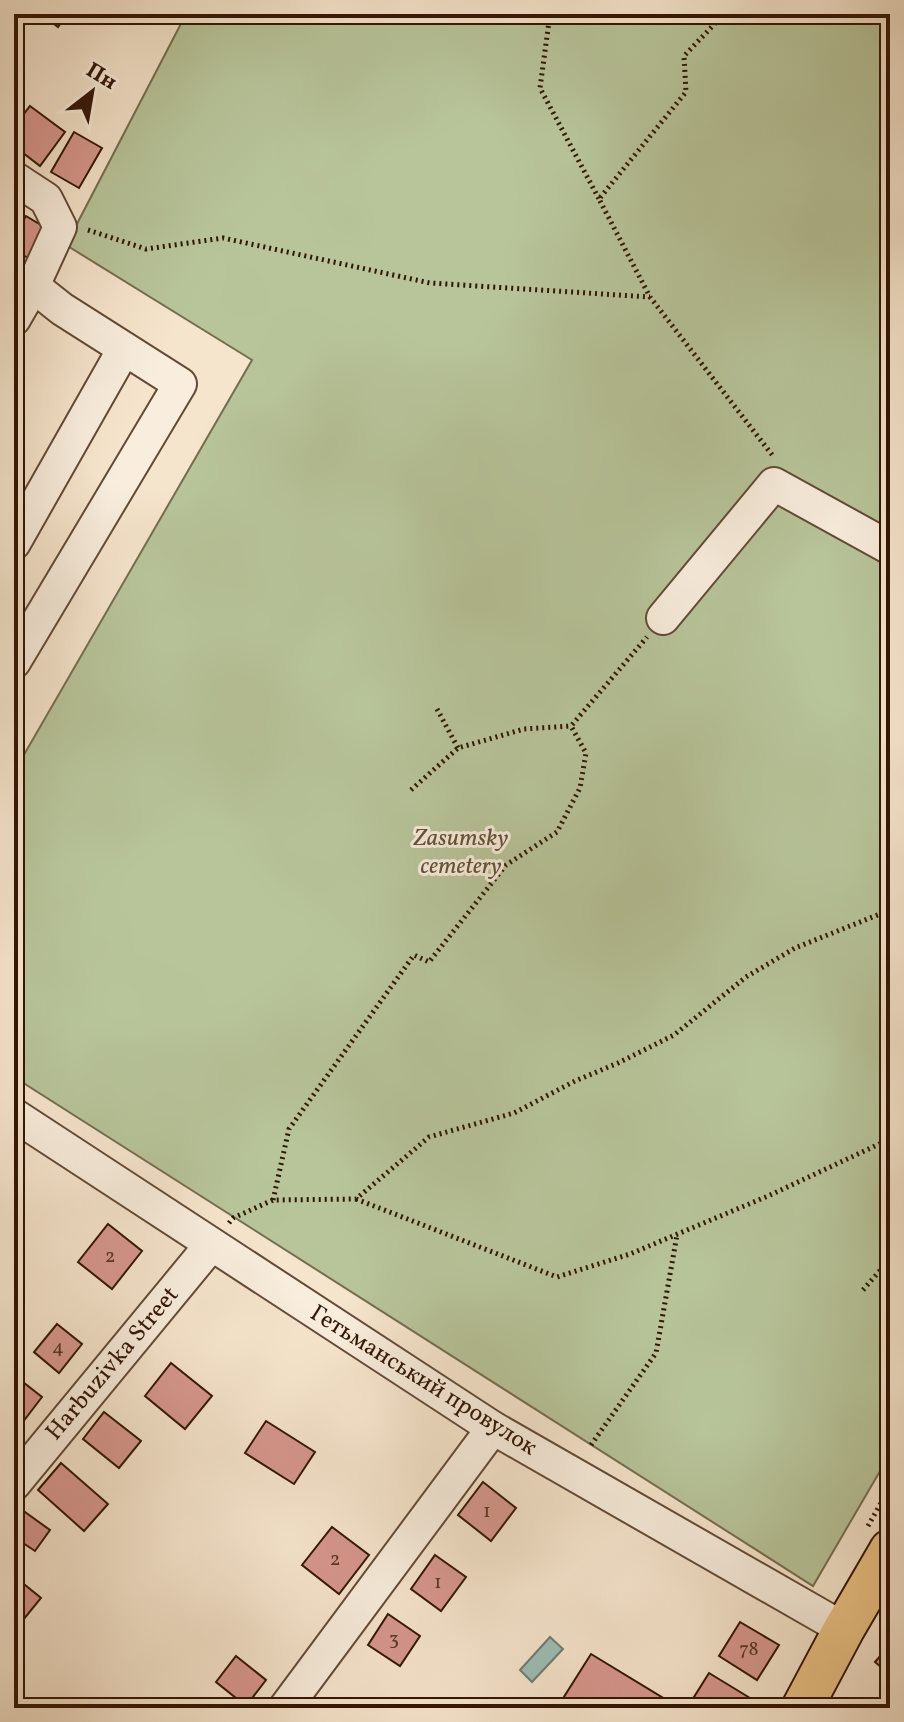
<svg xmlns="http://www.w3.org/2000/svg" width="904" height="1722" font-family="Vollkorn,serif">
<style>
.green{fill:#b8c59b;stroke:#756d50;stroke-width:2}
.water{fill:#9dbfb8;stroke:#727b70;stroke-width:2}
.building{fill:#d7978e;stroke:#321504;stroke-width:2}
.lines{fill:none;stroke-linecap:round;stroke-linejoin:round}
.minor-casing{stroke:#634936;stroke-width:36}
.major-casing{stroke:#321504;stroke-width:44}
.path{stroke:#321504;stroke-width:5;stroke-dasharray:2 4;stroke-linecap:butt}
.minor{stroke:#f9eede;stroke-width:32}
.major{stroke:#ebc286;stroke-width:40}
.labels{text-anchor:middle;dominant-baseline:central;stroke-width:6;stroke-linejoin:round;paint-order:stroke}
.number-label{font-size:20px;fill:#5b3626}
.park-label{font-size:24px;font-style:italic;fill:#615339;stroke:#f9eede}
.street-label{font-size:24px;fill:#321504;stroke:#f9eede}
</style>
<rect width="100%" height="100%" fill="#f6e5cd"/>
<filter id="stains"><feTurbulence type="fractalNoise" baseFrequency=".0025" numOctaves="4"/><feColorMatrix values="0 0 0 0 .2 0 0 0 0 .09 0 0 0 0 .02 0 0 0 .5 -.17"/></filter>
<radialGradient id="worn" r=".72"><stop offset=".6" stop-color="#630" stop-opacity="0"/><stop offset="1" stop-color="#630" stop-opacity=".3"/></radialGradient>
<polygon class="green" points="186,14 890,14 890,1454 813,1586 14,1077 14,772 252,360 66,245"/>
<polygon class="water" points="550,1637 563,1649 532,1682 520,1670"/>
<g class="building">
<polygon points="41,14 67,14 58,27"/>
<polygon points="30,106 65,132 40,166 14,146 14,127"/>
<polygon points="74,132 102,148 79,188 51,172"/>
<polygon points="26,216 46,228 28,258 14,250 14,236"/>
<polygon points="108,1224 142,1251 112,1289 78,1262"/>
<polygon points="57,1324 82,1344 59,1373 34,1352"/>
<polygon points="171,1363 212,1396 185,1429 145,1396"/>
<polygon points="14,1375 42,1397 16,1431 14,1430"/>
<polygon points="104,1412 141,1441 119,1468 83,1439"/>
<polygon points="266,1421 315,1452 294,1484 245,1453"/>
<polygon points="61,1463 108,1504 84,1531 38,1490"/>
<polygon points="483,1482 516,1508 491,1541 458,1515"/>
<polygon points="18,1507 50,1530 35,1551 14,1537 14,1513"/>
<polygon points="332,1527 369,1555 339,1594 302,1565"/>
<polygon points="435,1555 466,1577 441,1611 411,1589"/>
<polygon points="14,1576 41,1598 19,1625 14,1621"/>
<polygon points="388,1614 420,1636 400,1666 368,1645"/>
<polygon points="740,1622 779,1645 757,1680 719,1656"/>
<polygon points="890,1645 890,1675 875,1662"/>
<polygon points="591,1654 673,1704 671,1708 575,1708 562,1700"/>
<polygon points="236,1656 266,1680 246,1706 216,1682"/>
<polygon points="709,1673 750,1698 744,1708 712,1708 694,1697"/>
</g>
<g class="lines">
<defs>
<g id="minor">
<polyline points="14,178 46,199 60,227 33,286 14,319"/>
<polyline points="14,543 124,349"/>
<polyline points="663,618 774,484 890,548"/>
<polyline points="14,662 180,384 62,309 33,286"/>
<polyline points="14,1115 493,1428 844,1629"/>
<polyline points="14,1484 211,1245"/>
<polyline points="285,1708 493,1428"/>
</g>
<polyline id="major" points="802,1708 844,1629 890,1550"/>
</defs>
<use href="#minor" class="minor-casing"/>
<use href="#major" class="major-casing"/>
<g class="path">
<polyline points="550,14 540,88 599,199"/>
<polyline points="724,14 684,56 686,92 599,199 650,297 773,456"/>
<polyline points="88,230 146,249 223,238 430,283 650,297"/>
<polyline points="437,709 458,748"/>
<polyline points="411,790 458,748 524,729 571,726"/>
<polyline points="356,1199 557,1277 630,1254 768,1196 890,1139"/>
<polyline points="273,1200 289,1129 414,955 429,962 506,865 557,832 580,788 586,753 571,726 647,637"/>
<polyline points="229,1223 233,1218 273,1200 356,1199 429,1137 514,1113 575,1081 618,1063 674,1035 746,977 795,948 890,910"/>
<polyline points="863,1290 890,1259"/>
<polyline points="591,1445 656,1353 677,1235"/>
<polyline points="868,1526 890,1487"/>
</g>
<use href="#minor" class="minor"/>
<use href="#major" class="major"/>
</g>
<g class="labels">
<g class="number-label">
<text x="110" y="1257">2</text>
<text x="58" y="1348">4</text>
<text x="487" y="1512">1</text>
<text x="335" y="1560">2</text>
<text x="438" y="1583">1</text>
<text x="394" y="1640">3</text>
<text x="749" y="1650">78</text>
</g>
<g class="park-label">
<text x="461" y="839">Zasumsky<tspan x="461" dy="28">cemetery</tspan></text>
</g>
<g class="street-label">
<text transform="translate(113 1364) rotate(-50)">Harbuzivka Street</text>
<text transform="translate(423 1381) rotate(32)">Гетьманський провулок</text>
</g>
</g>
<rect width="904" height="1722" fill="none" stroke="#f6e5cd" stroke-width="48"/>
<rect x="16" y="16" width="872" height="1690" fill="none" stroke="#321504" stroke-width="4"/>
<rect x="24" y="24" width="856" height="1674" fill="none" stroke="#321504" stroke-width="2"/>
<g transform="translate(92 92) rotate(31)" stroke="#f9eede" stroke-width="6" paint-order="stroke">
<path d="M0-6L14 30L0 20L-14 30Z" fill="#321504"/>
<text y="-12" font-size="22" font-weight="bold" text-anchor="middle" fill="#321504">Пн</text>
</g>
<rect width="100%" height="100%" filter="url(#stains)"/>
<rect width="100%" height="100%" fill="url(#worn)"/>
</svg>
